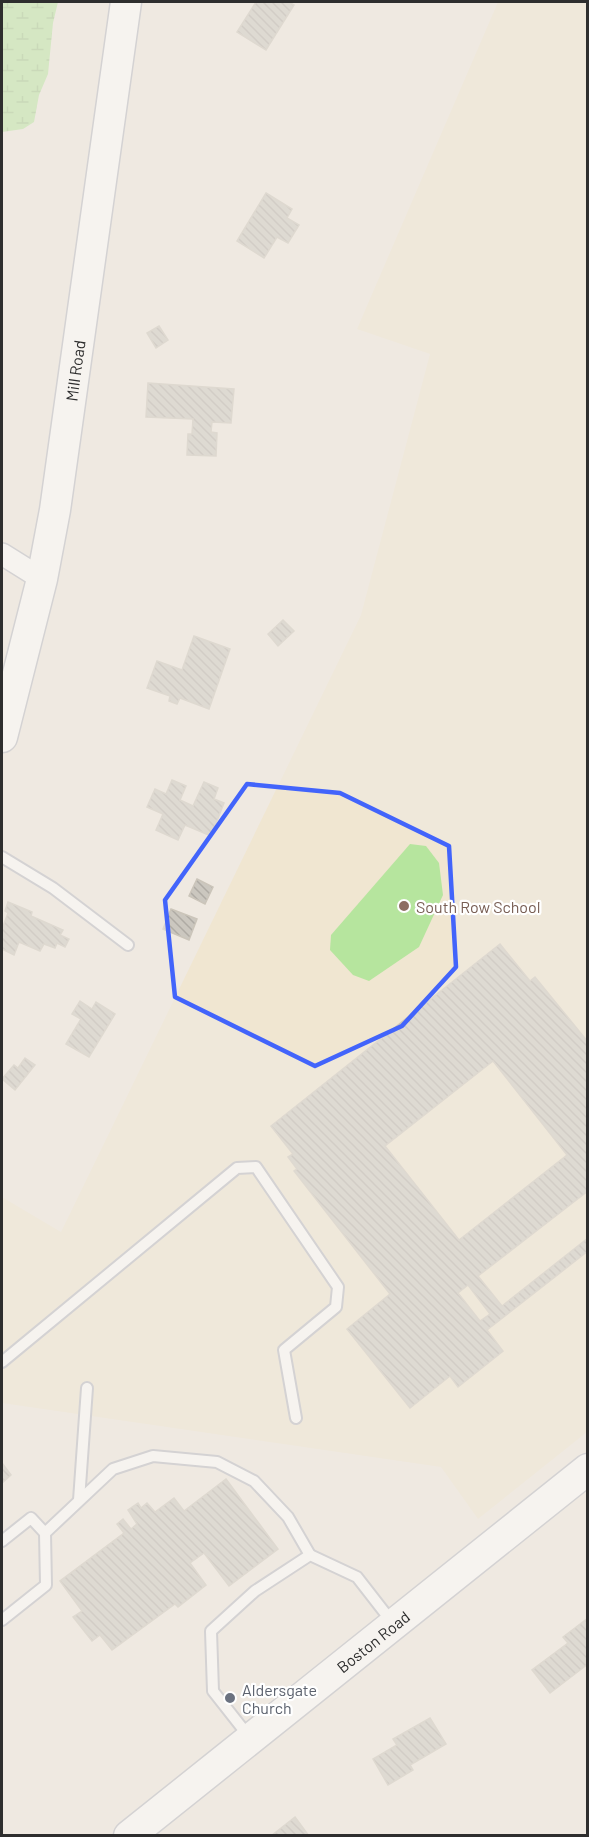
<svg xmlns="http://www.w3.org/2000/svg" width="589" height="1837" font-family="Barlow,sans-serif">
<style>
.education{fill:#f0e6d1}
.wetland{fill:url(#wetland-marsh)}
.park{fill:#b6e59e}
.building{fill:url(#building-back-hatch);stroke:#cbc5ba;stroke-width:1.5;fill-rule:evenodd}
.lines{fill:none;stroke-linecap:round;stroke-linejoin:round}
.lane-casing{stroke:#b4b7c1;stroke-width:14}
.street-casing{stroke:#b4b7c1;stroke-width:24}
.secondary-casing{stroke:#b4b7c1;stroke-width:33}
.lane{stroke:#fff;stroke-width:10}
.street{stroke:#fff;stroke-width:21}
.secondary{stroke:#fff;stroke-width:30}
.marked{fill:none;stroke:#4264fb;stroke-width:4.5;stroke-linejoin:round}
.education-dot{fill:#8d6e63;stroke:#fff;stroke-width:2}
.worship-dot{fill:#6b7280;stroke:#fff;stroke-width:2}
.labels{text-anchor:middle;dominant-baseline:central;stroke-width:4.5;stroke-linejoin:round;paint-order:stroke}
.street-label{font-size:16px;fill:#2e2e2e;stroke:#fff}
.education-label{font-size:16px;fill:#785e54;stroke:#fff;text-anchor:start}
.worship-label{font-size:16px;fill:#5b616d;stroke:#fff;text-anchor:start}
</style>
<defs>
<pattern id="wetland-marsh" width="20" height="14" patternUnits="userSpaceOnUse" patternTransform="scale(1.5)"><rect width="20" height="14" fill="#b6e59e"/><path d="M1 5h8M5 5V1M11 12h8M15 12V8" fill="none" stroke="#9dc588"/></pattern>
<pattern id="building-back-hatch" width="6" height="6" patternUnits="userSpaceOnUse" patternTransform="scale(1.5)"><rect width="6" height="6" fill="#cbc7bf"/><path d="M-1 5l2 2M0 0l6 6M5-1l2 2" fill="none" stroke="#afaba4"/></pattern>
</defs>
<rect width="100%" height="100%" fill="#efe9e1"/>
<polygon class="education" points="498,2 587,2 587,1432 478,1519 441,1467 2,1403 2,1197 61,1232 361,615 430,354 357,329"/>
<polygon class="wetland" points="2,2 58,2 53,23 48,74 39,95 34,122 23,129 2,132"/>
<polygon class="park" points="410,844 426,846 439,863 443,895 419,947 369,981 353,975 330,950 331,935"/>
<g class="building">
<polygon points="256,2 289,2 294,5 266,50 237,32"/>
<polygon points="266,193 292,209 287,218 299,225 288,243 277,237 264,258 237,241"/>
<polygon points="159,326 168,340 156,348 147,333"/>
<polygon points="148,383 234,389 231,423 212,422 211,432 217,433 216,456 187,455 188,434 192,434 193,419 146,417"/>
<polygon points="283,620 294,631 278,646 268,634"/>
<polygon points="194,636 230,649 209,709 180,698 177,704 169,701 170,696 147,688 157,661 182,670"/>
<polygon points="172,780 186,786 180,800 193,806 204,782 218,788 214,799 224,803 211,836 185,825 178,840 156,830 163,814 147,807 155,789 166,794"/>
<polygon points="197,879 213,887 205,904 189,896"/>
<polygon points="8,902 32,912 31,916 63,930 60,935 69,939 65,947 57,943 55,948 44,944 40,951 19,942 14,955 2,949 2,929 8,913 5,911"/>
<polygon points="171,909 197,919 189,940 163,929"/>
<path d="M500 944 530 981 535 977 588 1042V1191L478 1276 502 1306 588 1238V1251L487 1330 503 1351 458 1387 450 1376 410 1408 347 1329 390 1294 294 1171 297 1169 288 1157 293 1154 271 1126ZM493 1061 567 1155 459 1240 385 1146ZM468 1285 490 1314 480 1321 458 1293Z"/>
<polygon points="80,1001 92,1009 96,1002 115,1014 89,1057 66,1044 81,1019 72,1014"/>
<polygon points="25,1058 35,1065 15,1090 2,1079 14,1065 18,1068"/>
<polygon points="2,1463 11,1475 2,1483"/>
<polygon points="226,1479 278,1549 229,1586 204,1553 190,1563 206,1585 178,1607 175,1604 112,1650 100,1635 92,1641 73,1617 82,1611 60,1581 124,1533 117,1524 123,1519 131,1529 137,1524 128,1510 138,1503 141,1508 147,1503 155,1512 174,1498 184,1511"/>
<polygon points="588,1618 588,1664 550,1693 532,1670 568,1643 563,1637"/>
<polygon points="430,1718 446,1744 410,1765 413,1770 388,1785 373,1759 397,1745 393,1739"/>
<polygon points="295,1817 309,1836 271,1836"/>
</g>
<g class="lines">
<defs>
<g id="lane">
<polyline points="2,857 53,888 128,945"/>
<polyline points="2,1362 237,1168 256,1167 338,1287 336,1307 284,1350 296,1418"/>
<polyline points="79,1500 87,1388"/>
<polyline points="45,1533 113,1469 153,1456 217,1462 254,1481 288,1517 310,1555"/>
<polyline points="2,1541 31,1518 45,1533 46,1585 2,1620"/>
<polyline points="250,1738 213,1691 211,1631 255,1591 310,1555 357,1577 392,1622"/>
</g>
<polyline id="street" points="2,554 42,579"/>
<g id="secondary">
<path id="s1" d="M2 737 42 579 55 510 126 2"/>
<path id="s2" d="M129 1836 588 1469"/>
</g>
</defs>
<use href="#lane" class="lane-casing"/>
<use href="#street" class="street-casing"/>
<use href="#secondary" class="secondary-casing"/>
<use href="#lane" class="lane"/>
<use href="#street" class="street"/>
<use href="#secondary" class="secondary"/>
</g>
<path d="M0 0H589V1837H0ZM247 784 340 793 449 846 456 967 402 1026 315 1066 175 997 165 900Z" fill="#efe9e1" fill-opacity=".55" fill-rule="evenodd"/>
<path class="marked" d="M247 784 340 793 449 846 456 967 402 1026 315 1066 175 997 165 900Z"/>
<circle class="education-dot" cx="404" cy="906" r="6"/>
<circle class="worship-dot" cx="230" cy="1698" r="6"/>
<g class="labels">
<g class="street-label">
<text stroke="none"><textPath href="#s1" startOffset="374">Mill Road</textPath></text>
<text stroke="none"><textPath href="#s2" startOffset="312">Boston Road</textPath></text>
</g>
<g class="education-label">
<text x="416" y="906">South Row School</text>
</g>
<g class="worship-label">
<text x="242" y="1689">Aldersgate<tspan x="242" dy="18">Church</tspan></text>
</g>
</g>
<rect width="589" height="1837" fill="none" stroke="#2e2e2e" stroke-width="6"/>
</svg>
